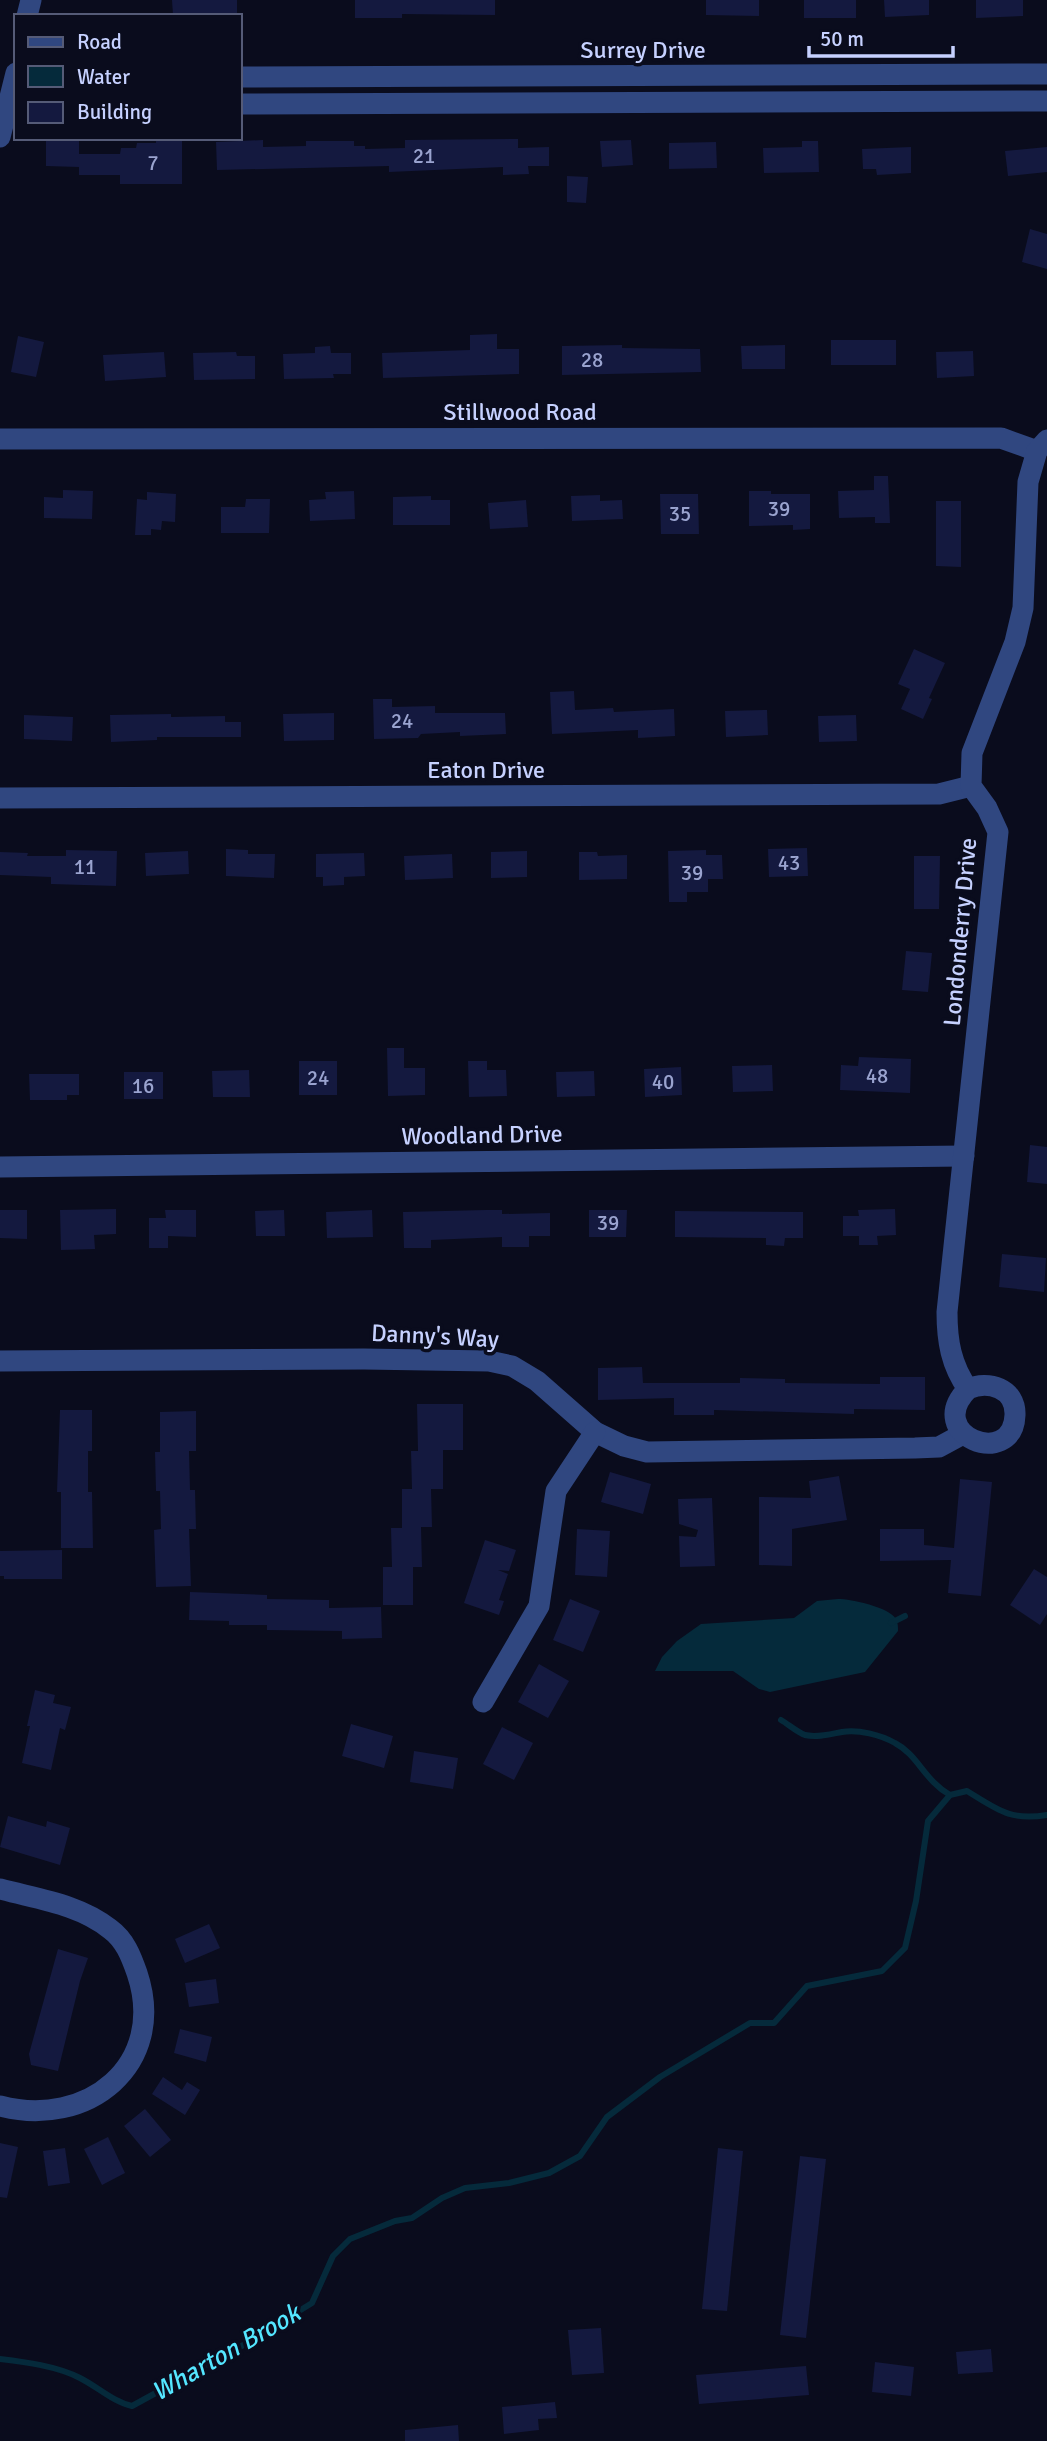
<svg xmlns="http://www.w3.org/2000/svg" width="1047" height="2441" font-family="Signika,sans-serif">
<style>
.water{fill:#052a3b}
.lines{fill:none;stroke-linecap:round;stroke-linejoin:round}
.stream{stroke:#052a3b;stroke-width:6}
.building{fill:#14193f}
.minor{stroke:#304780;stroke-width:21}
.labels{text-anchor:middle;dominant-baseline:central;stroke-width:7;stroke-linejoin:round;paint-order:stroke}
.number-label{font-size:21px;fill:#9aa3cf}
.street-label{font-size:24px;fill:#c6d1ff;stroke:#0a0c1d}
.water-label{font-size:26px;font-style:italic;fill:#54e6ff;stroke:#0a0c1d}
</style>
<rect width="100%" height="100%" fill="#0a0c1d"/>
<path class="water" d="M838 1599C851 1599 889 1607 896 1619 898 1623 898 1627 898 1631L865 1672 770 1692 759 1689 733 1671H655L662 1657 677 1641 701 1624 794 1618 817 1601Z"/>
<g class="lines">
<g class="stream">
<polyline points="891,1623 905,1616"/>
<path d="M781 1720C788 1724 797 1732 805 1735 817 1738 831 1734 842 1732 858 1729 881 1735 895 1743 918 1755 924 1780 950 1795"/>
<path d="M0 2359C25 2362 57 2366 80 2378 98 2387 113 2402 132 2406L247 2343 312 2303 333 2256 350 2239 395 2221 412 2218 442 2198 465 2188 509 2183 549 2173 580 2156 607 2117 660 2077 750 2023H774L807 1986 882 1971 905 1948 916 1901 928 1821 950 1795 967 1791C998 1810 1010 1821 1047 1815"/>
</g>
</g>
<g class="building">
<polygon points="172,0 237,0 237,13 173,15"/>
<polygon points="355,0 495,0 495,15 402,14 402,18 355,18"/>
<polygon points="706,0 759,0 759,16 706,15"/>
<rect x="804" y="0" width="52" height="18"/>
<polygon points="884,0 929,0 929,15 885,17"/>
<polygon points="976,0 1023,0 1023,16 976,18"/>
<polygon points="156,139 182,139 182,184 120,184 120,175 79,175 79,154 120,154 121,148 136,148 137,143 156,143"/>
<polygon points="518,139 518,148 549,147 549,166 528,166 529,174 503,175 503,167 389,172 389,166 217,170 216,142 263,140 263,147 306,146 306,141 354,141 354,146 365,146 365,149 405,148 405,140"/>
<polygon points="631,140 633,165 602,167 600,141"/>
<polygon points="46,141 79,141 79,167 46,166"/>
<polygon points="802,141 818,141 819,172 764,173 763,148 802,147"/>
<polygon points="716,142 717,168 669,169 669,143"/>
<polygon points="911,147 911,173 877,175 876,169 863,169 862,149"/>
<polygon points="1047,147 1047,172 1008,176 1005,151"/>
<polygon points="567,176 588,177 586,203 567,202"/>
<polygon points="1030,229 1047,234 1047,269 1022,262"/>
<polygon points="497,334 497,349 519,349 519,374 383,378 382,353 470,350 470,335"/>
<polygon points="18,336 44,342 36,377 11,372"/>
<rect x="831" y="340" width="65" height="25"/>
<polygon points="622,345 622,348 700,349 701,372 562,375 562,346"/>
<polygon points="785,345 785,369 742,369 741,346"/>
<polygon points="330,346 331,353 351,353 351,374 333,374 334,378 284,379 283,354 315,353 315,347"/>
<polygon points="973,351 974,376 937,378 936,352"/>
<polygon points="164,352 166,377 105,381 103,355"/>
<polygon points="236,352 237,356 255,356 255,379 194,380 193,353"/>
<polygon points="874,476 888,476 890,523 875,523 875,517 839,518 838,491 874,490"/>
<polygon points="63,490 93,491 92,519 44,518 44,497 63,498"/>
<polygon points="354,491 355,519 310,521 309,500 326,499 325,492"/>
<polygon points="749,491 771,491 771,494 810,494 810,529 793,530 793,525 749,526"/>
<polygon points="147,492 176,494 175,522 162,521 161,530 151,529 151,535 135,535 137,499 147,500"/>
<polygon points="660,494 698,494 699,534 661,534"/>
<polygon points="600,495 600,501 622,500 623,519 572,521 571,496"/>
<polygon points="431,496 431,500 450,500 450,525 393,525 393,497"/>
<polygon points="246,499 270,499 269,533 221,533 221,507 245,507"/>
<polygon points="526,500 528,527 490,529 488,503"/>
<polygon points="936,501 961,501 961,567 936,566"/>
<polygon points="914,649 945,663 929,698 932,699 923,719 901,709 910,689 898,684"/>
<polygon points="574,691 575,710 613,708 614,712 674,709 675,736 638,738 638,730 552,734 550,692"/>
<polygon points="373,699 392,699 392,707 435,706 435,713 505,713 506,734 460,736 460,732 421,734 418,738 374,739"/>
<polygon points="767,710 768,735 726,737 725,711"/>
<polygon points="334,713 334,740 284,741 283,714"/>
<polygon points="171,714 171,717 225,716 225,722 241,722 241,737 157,737 157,740 111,742 110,715"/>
<polygon points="24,715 73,717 72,741 24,739"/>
<polygon points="856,715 857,741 819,742 818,716"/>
<polygon points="807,848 808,876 769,877 768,849"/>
<polygon points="226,849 248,850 248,854 275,854 274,878 226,876"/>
<polygon points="66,850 117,851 116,886 51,884 51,877 0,875 0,852 28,853 27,856 66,856"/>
<polygon points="706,850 706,855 722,855 723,879 708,879 708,892 687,892 687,902 669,902 668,851"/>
<polygon points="188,851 189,874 146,876 145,853"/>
<polygon points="527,851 527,877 491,878 491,852"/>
<polygon points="579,852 597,852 598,856 627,855 627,879 579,880"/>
<polygon points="364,853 365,876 344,877 344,885 323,886 323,877 316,877 316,854"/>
<polygon points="452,854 453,878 405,880 404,856"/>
<polygon points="914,856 940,856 939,909 914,909"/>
<polygon points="906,951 932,953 928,992 902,990"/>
<polygon points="387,1048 404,1048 404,1068 425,1068 425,1095 388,1096"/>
<polygon points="859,1057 911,1059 910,1093 840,1090 841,1065 858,1066"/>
<rect x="299" y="1061" width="38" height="34"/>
<polygon points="468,1061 487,1061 487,1070 506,1070 507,1096 469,1097"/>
<polygon points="772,1065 773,1091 733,1092 732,1066"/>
<polygon points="681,1067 682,1095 645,1097 644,1069"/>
<polygon points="249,1070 250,1097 213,1097 212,1071"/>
<polygon points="594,1071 595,1096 557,1097 556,1072"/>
<rect x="124" y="1072" width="39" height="27"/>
<polygon points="29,1074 79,1074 79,1095 67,1095 67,1100 30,1100"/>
<polygon points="1030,1145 1047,1147 1047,1184 1027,1182"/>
<polygon points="116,1209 116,1234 94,1235 95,1249 61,1250 60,1210"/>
<polygon points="895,1209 896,1235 877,1236 878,1245 859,1245 859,1236 843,1236 843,1216 859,1216 858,1210"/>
<polygon points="0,1210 27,1210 27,1239 0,1238"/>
<polygon points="165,1210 196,1210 196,1237 168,1236 168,1248 149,1248 149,1218 166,1218"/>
<polygon points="284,1210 285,1236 256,1236 255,1211"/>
<polygon points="372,1210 373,1237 327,1238 326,1212"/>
<polygon points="486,1210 502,1210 502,1214 550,1213 550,1236 529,1236 529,1247 502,1247 502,1237 431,1240 431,1248 404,1248 403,1212"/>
<polygon points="589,1210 627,1210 626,1237 589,1237"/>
<polygon points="675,1211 803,1212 803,1238 785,1238 784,1246 766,1245 766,1238 675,1237"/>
<polygon points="1002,1254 1046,1258 1044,1292 999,1287"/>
<polygon points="642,1367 643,1383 740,1383 740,1378 785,1379 785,1383 880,1384 880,1377 925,1377 925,1410 854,1409 854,1414 714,1410 714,1415 674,1415 674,1398 598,1400 598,1368"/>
<polygon points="417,1404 463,1404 463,1450 443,1450 443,1489 431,1489 432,1527 421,1527 422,1567 413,1567 413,1605 383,1605 383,1567 392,1567 391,1528 402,1528 402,1489 412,1489 411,1451 418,1451"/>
<polygon points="60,1410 92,1410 92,1451 88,1451 88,1492 92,1492 93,1548 61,1548 61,1492 57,1492"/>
<polygon points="196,1411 196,1451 189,1451 190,1490 195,1490 196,1529 189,1529 191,1586 156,1587 154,1530 161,1529 160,1491 156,1491 155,1452 160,1452 160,1412"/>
<polygon points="610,1472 651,1484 643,1514 601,1502"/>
<polygon points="839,1476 847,1520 792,1529 792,1566 759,1565 759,1497 811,1498 809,1481"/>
<polygon points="960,1479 992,1482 981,1596 948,1593 951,1560 880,1561 880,1529 924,1529 924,1545 954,1548"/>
<polygon points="712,1498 715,1566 680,1567 679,1536 696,1537 698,1530 679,1524 678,1499"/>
<polygon points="577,1529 610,1531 607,1577 575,1575"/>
<polygon points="485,1540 516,1550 509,1571 498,1570 508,1574 499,1600 504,1601 499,1615 464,1603"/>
<polygon points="62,1550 62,1579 4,1579 4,1576 0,1576 0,1551"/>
<polygon points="1034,1569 1047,1577 1047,1614 1040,1625 1010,1605"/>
<polygon points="190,1592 267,1595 267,1599 329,1600 329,1608 381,1607 382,1638 342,1639 342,1631 267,1630 267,1625 229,1625 229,1621 189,1620"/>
<polygon points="570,1599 600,1611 583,1652 553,1640"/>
<polygon points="539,1664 569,1681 548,1718 518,1702"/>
<polygon points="35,1690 55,1695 53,1703 71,1707 65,1730 60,1728 51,1770 22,1763 30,1726 27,1726"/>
<polygon points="351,1724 393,1736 384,1768 342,1756"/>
<polygon points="502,1727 533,1743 514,1780 483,1764"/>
<polygon points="414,1751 458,1758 453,1789 410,1782"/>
<polygon points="8,1816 46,1827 47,1821 70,1828 60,1865 0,1847"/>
<polygon points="209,1924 220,1948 185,1963 175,1939"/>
<polygon points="58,1949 88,1958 80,1981 58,2071 31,2065 29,2054"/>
<polygon points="216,1979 219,2003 189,2007 185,1983"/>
<polygon points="180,2029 212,2037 206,2062 174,2053"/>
<polygon points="163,2077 182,2090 187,2082 200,2090 185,2115 152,2094"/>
<polygon points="145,2109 171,2140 150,2157 124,2126"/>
<polygon points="108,2137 125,2173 102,2185 84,2149"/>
<polygon points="0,2143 18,2147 7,2198 0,2197"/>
<polygon points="65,2148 70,2183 48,2186 43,2151"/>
<polygon points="718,2148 743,2151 727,2311 702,2309"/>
<polygon points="800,2156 826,2159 806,2338 780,2335"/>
<polygon points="601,2328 604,2373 572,2375 568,2330"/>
<polygon points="991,2349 993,2372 958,2374 956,2352"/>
<polygon points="875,2362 914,2367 911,2396 872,2392"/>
<polygon points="806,2366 809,2395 699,2404 696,2375"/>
<polygon points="555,2402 557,2418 538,2419 539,2430 504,2434 502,2407"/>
<polygon points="458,2425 459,2441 405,2441 405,2430"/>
</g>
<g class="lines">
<g class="minor">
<polyline points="27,16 31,0"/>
<polyline points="240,77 1047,74"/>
<polyline points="240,104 1047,101"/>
<polyline points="0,137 16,73"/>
<polyline points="0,439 1001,438 1037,451"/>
<polyline points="0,798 939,794 971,786"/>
<polyline points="0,1167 964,1156"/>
<polyline points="0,1361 364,1359 489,1361 512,1366 537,1381 595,1432 624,1446 647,1452 915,1448 939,1447 963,1434"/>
<path d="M968 1389C988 1380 1016 1388 1015 1415 1013 1470 922 1435 968 1389 951 1365 947 1341 947 1312L998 832 987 808 971 786 972 753 1015 642 1023 608 1028 482 1037 451 1047 440"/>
<polyline points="483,1702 539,1606 556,1491 595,1432"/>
<path d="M0 1889C37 1899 79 1904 110 1929 125 1940 131 1956 137 1973 168 2065 87 2129 0 2106"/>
</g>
</g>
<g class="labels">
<g class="number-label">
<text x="424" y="156">21</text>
<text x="153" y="163">7</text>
<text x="592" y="360">28</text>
<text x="779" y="509">39</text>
<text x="680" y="514">35</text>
<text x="402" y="721">24</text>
<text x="789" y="863">43</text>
<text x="85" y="867">11</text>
<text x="692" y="873">39</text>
<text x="877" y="1076">48</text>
<text x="318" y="1078">24</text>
<text x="663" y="1082">40</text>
<text x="143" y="1086">16</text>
<text x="608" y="1223">39</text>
</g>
<g class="street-label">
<text x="643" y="50">Surrey Drive</text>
<text x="520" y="412">Stillwood Road</text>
<text x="486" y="770">Eaton Drive</text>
<text transform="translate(960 932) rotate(-85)">Londonderry Drive</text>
<text transform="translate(482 1135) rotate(-1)">Woodland Drive</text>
<text transform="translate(435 1336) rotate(3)">Danny's Way</text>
</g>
<g class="water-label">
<text transform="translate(226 2353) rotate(-30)">Wharton Brook</text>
</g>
</g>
<rect x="14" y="14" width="228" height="126" fill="#0a0c1d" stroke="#555b77" stroke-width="2"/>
<rect x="28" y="37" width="35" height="10" fill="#304780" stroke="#555b77" stroke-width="2"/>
<text x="77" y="49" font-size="21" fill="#c6d1ff">Road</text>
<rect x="28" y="66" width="35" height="21" fill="#052a3b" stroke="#555b77" stroke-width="2"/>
<text x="77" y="84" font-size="21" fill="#c6d1ff">Water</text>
<rect x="28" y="102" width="35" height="21" fill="#14193f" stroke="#555b77" stroke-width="2"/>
<text x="77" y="119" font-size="21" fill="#c6d1ff">Building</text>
<path d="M809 46v10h144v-10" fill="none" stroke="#c6d1ff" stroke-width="3.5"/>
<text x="820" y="46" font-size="21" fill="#c6d1ff" stroke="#0a0c1d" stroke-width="5" paint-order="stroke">50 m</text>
</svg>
